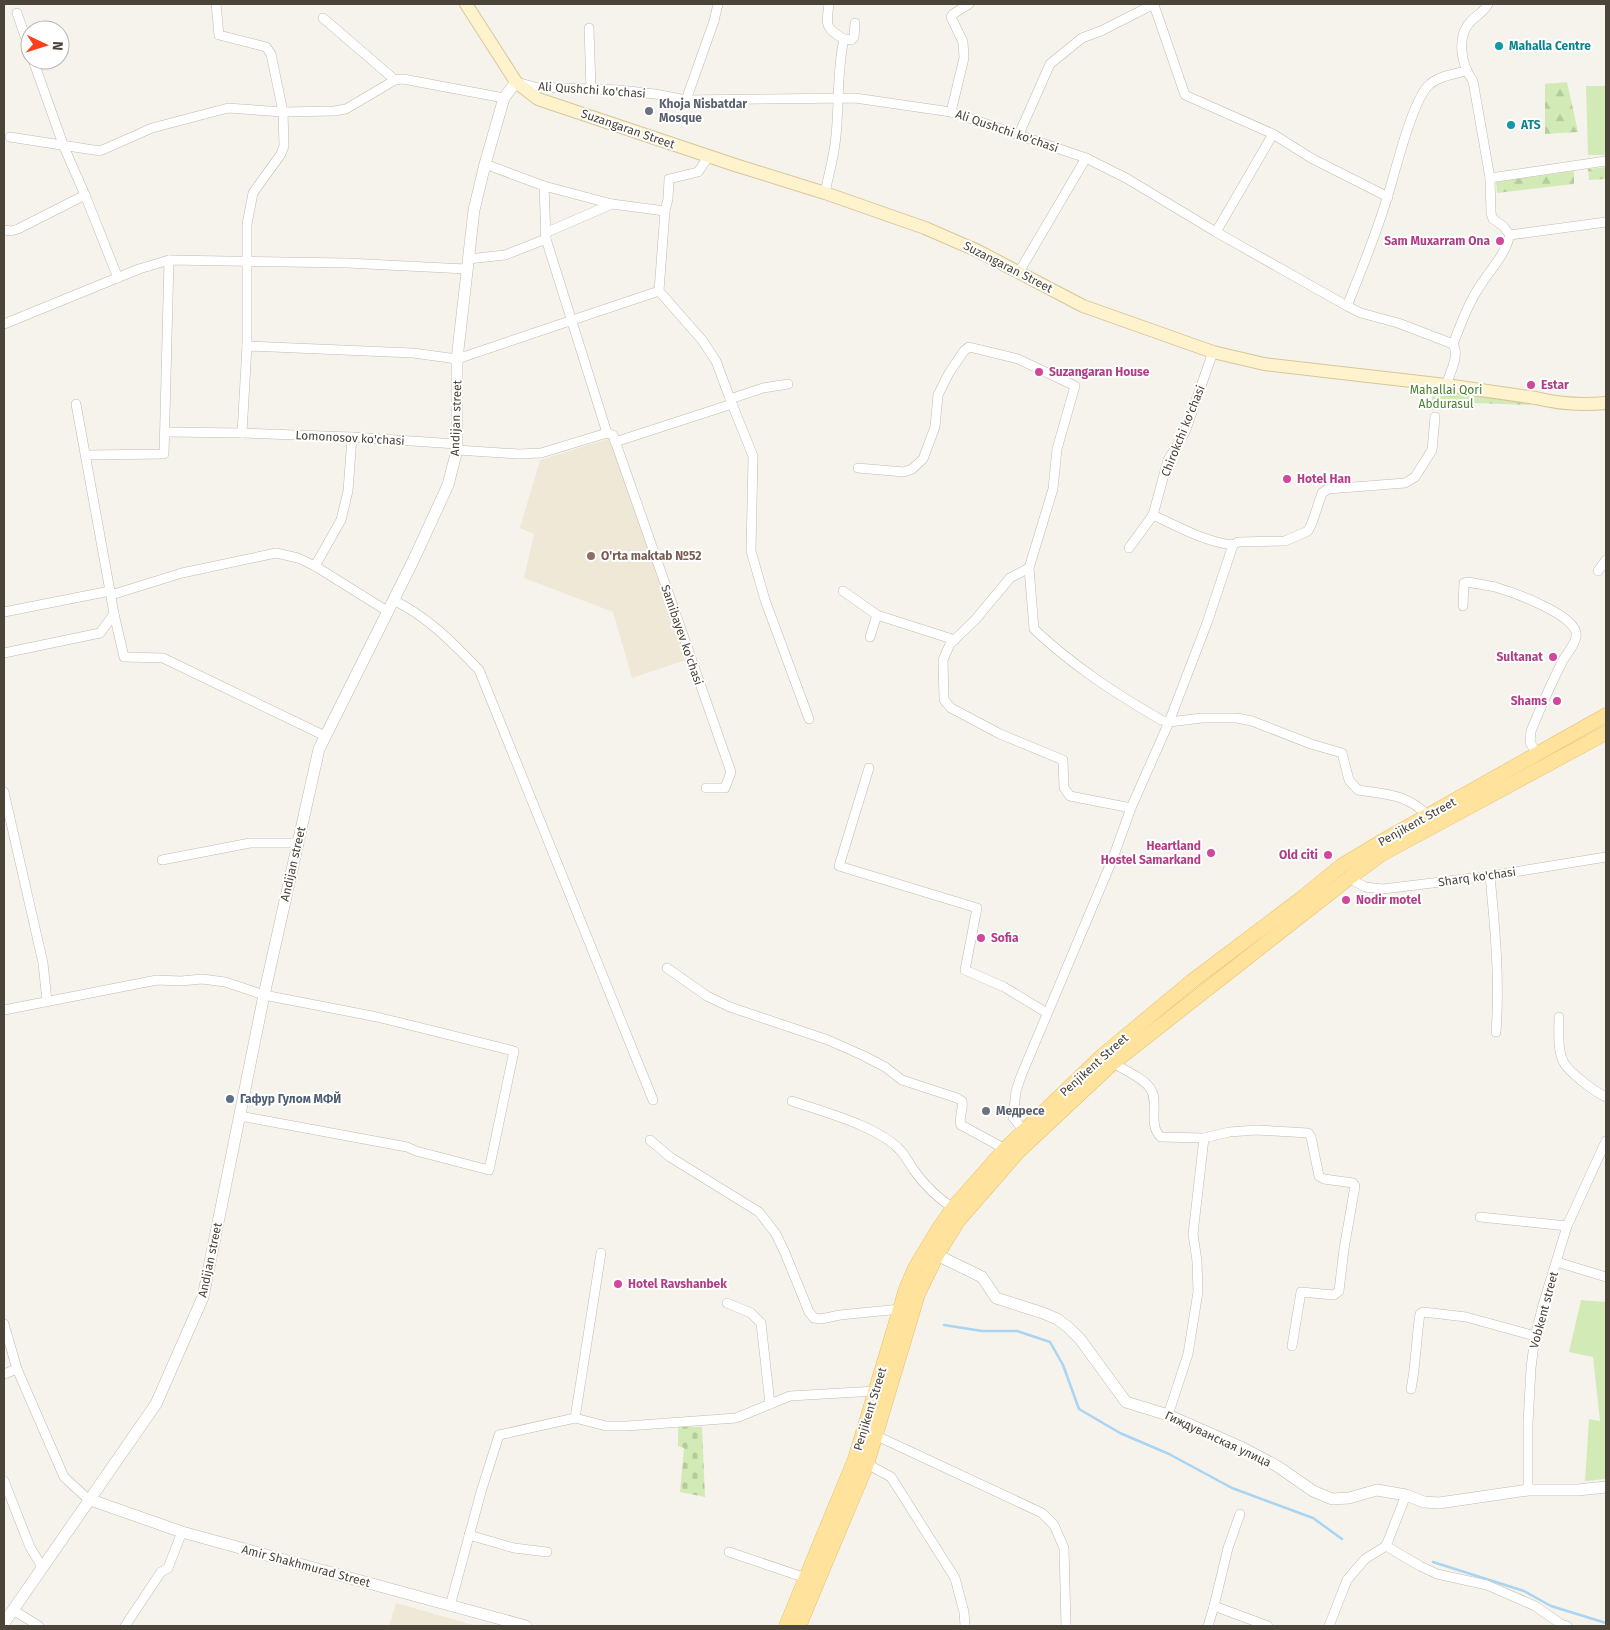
<svg xmlns="http://www.w3.org/2000/svg" width="1610" height="1630" font-family="'Fira Sans',sans-serif">
<style>
.education{fill:#efe8d6}
.green{fill:#d2eab5}
.forest{fill:url(#forest-firs)}
.cemetery{fill:url(#cemetery-stones)}
.lines{fill:none;stroke-linecap:round;stroke-linejoin:round}
.stream{stroke:#a9d4f2;stroke-width:2.5}
.minor-casing{stroke:#c2bbae;stroke-width:10}
.tertiary-casing{stroke:#c2bbae;stroke-width:12}
.secondary-casing{stroke:#d6c79b;stroke-width:14}
.primary-casing{stroke:#e6c16a;stroke-width:15}
.minor{stroke:#fff;stroke-width:9}
.tertiary{stroke:#fff;stroke-width:11}
.secondary{stroke:#fff3cd;stroke-width:12}
.primary{stroke:#ffe39c;stroke-width:14}
.culture-dot{fill:#0f9aa8;stroke:#fff;stroke-width:2}
.worship-dot{fill:#6b7280;stroke:#fff;stroke-width:2}
.hotel-dot{fill:#d1479c;stroke:#fff;stroke-width:2}
.education-dot{fill:#8d6e63;stroke:#fff;stroke-width:2}
.service-dot{fill:#5c6f8a;stroke:#fff;stroke-width:2}
.labels{text-anchor:middle;dominant-baseline:central;stroke-width:4;stroke-linejoin:round;paint-order:stroke}
.culture-label{font-size:12px;font-weight:bold;fill:#0d838f;stroke:#fff;text-anchor:start}
.street-label{font-size:12px;fill:#4b4439;stroke:#fff}
.worship-label{font-size:12px;font-weight:bold;fill:#5b616d;stroke:#fff;text-anchor:start}
.hotel-label{font-size:12px;font-weight:bold;fill:#b23c85;stroke:#fff;text-anchor:start}
.park-label{font-size:12px;fill:#4a7f2a;stroke:#fff}
.education-label{font-size:12px;font-weight:bold;fill:#785e54;stroke:#fff;text-anchor:start}
.service-label{font-size:12px;font-weight:bold;fill:#4e5e75;stroke:#fff;text-anchor:start}
</style>
<defs>
<pattern id="forest-firs" width="22" height="20" patternUnits="userSpaceOnUse" patternTransform="scale(1.25)"><rect width="22" height="20" fill="#d2eab5"/><path d="M5 1l3.5 6h-7zM16 11l3.5 6h-7z" fill="#b6ca9c"/></pattern>
<pattern id="cemetery-stones" width="16" height="16" patternUnits="userSpaceOnUse" patternTransform="scale(1.25)"><rect width="16" height="16" fill="#d2eab5"/><path d="M2 7V4a2 2 0 0 1 4 0v3zM10 15v-3a2 2 0 0 1 4 0v3z" fill="#b6ca9c"/></pattern>
</defs>
<rect width="100%" height="100%" fill="#f6f3ec"/>
<g class="education">
<polygon points="611,438 689,659 632,678 613,612 524,578 534,534 520,528 540,460"/>
<polygon points="396,1603 477,1626 389,1626"/>
</g>
<g class="green">
<polygon points="1586,86 1606,86 1606,155 1588,155"/>
<polygon points="1581,1300 1606,1302 1606,1479 1585,1481 1589,1419 1600,1421 1593,1357 1569,1352"/>
</g>
<g class="forest">
<polygon points="1567,82 1578,132 1545,134 1545,84"/>
<polygon points="1606,167 1606,179 1589,180 1588,169"/>
<polygon points="1574,171 1574,184 1497,193 1496,182"/>
<polygon points="1433,388 1532,398 1531,405 1472,403 1472,409 1431,410"/>
</g>
<polygon class="cemetery" points="678,1427 702,1427 705,1497 680,1492 684,1448 678,1446"/>
<g class="lines">
<g class="stream">
<polyline points="944,1325 982,1331 1017,1331 1050,1342 1063,1365 1079,1409 1120,1433 1169,1454 1232,1488 1313,1518 1342,1539"/>
<polyline points="1433,1562 1524,1591 1551,1606 1606,1623"/>
</g>
<defs>
<g id="minor">
<path d="M829 4C826 26 825 28 844 39"/>
<path d="M1488 4C1485 11 1477 15 1471 21 1456 36 1461 65 1473 81L1490 178 1491 213 1493 219 1503 226 1510 235"/>
<polyline points="1154,5 1185,95 1273,134 1311,158 1388,197"/>
<polyline points="17,13 30,51"/>
<polyline points="323,18 395,80"/>
<polyline points="589,28 591,89"/>
<polyline points="33,60 64,147 85,195 118,278"/>
<polyline points="520,83 535,87 620,90 655,94 686,100 855,98 951,112 1086,158 1126,178 1216,232 1347,306 1361,313 1398,323 1453,344"/>
<polyline points="686,100 714,21 718,4"/>
<polyline points="951,112 964,58 963,42 951,17 953,14 969,4"/>
<polyline points="1019,134 1050,64 1082,38 1103,30 1154,4"/>
<polyline points="10,137 100,151 152,128 228,108 283,112 334,111 346,109 395,80 403,79 504,98"/>
<polyline points="485,164 544,186 612,204 665,211 659,291 702,340 716,361 732,404 753,456 751,551 765,600 809,719"/>
<polyline points="1490,178 1606,161"/>
<polyline points="544,186 546,239 607,433 613,435 731,772 725,788 706,788"/>
<path d="M825 193C828 177 833 160 835 144 840 109 836 73 844 39L851 40 854 37 855 23"/>
<polyline points="665,211 668,199 669,179 698,172 709,156"/>
<polyline points="4,230 11,231 18,229 85,195"/>
<polyline points="1216,232 1273,134"/>
<polyline points="545,233 612,204"/>
<polyline points="468,259 505,255 546,239"/>
<polyline points="1019,272 1086,158"/>
<path d="M1347 306C1361 271 1376 235 1387 198 1395 174 1412 99 1430 84 1439 76 1454 74 1466 71"/>
<polyline points="4,324 139,269 169,260 347,263 466,269"/>
<polyline points="247,346 413,353 457,359 659,291"/>
<path d="M1213 352 1185 432 1168 460 1153 515C1179 527 1205 542 1233 545"/>
<path d="M1446 385C1450 373 1460 355 1453 344 1461 324 1469 301 1482 283 1493 266 1505 255 1510 235L1606 222"/>
<polyline points="730,399 763,388 788,384"/>
<polyline points="76,404 110,591"/>
<polyline points="166,432 242,433 247,346 247,224 253,193 281,154 284,146 283,112 271,54 266,47 219,35 216,4"/>
<polyline points="242,433 352,437 457,444"/>
<polyline points="615,442 732,404"/>
<polyline points="457,450 519,454 541,453 607,433"/>
<polyline points="86,455 164,454 169,260"/>
<path d="M858 468 904 472 912 469 923 459 935 427 938 395 949 373 964 351 969 347 1018 359 1075 386 1057 449 1053 489 1029 568 1034 629C1073 666 1115 693 1161 720L1169 722 1202 718H1237L1252 721 1311 744 1342 753 1349 780 1358 790C1385 794 1408 794 1428 816"/>
<polyline points="1233,545 1238,542 1285,541 1308,531 1312,523 1322,493 1328,489 1405,483 1415,477 1432,450 1435,417"/>
<polyline points="1129,548 1153,515"/>
<polyline points="315,566 341,520 348,491 352,437"/>
<polyline points="1029,568 1010,578 975,620 950,644 943,660 944,700 951,708 1000,734 1063,760 1064,788 1070,796 1131,808"/>
<polyline points="1598,571 1606,560"/>
<polyline points="843,591 877,615 955,640"/>
<polyline points="111,595 182,573 276,553 298,558 315,566 387,611"/>
<path d="M393 600C427 616 453 643 479 670L653 1100"/>
<path d="M1463 606 1464 583 1468 582C1477 584 1486 585 1495 587 1512 592 1581 616 1576 637 1574 647 1565 655 1561 664 1550 686 1540 709 1531 731L1530 742 1537 755"/>
<polyline points="4,612 110,591 114,614 100,633 4,653"/>
<polyline points="114,614 124,657 163,658 325,736"/>
<polyline points="870,637 877,615"/>
<polyline points="869,768 839,866 977,908 965,970 1004,987 1047,1013"/>
<polyline points="4,792 43,963 47,1001"/>
<polyline points="162,860 250,843 298,843"/>
<path d="M1490 876C1495 928 1500 980 1496 1032"/>
<polyline points="1349,878 1365,887 1383,889 1490,876 1606,857"/>
<path d="M667 968 707 996 730 1007 828 1040 864 1056 885 1067 902 1080 957 1098 962 1101C964 1109 958 1118 961 1125L1005 1149"/>
<polyline points="4,1010 157,980 181,981 202,979 225,982 264,995 377,1017 514,1051 489,1170 416,1151 407,1147 240,1116"/>
<path d="M1559 1017C1559 1031 1557 1050 1564 1063 1570 1073 1595 1092 1606 1097"/>
<path d="M1113 1063C1124 1070 1142 1077 1150 1088 1160 1102 1147 1125 1161 1137L1204 1138"/>
<path d="M792 1101C823 1112 878 1126 900 1150 905 1155 909 1163 913 1169 925 1186 936 1197 953 1208"/>
<polyline points="1023,1130 1013,1117 1016,1091 1021,1076 1113,858 1131,808 1169,722 1207,623 1233,545"/>
<polyline points="650,1140 670,1157 759,1212 776,1234 785,1253 809,1312 814,1318 821,1319 840,1315 900,1309"/>
<polyline points="1480,1217 1567,1226"/>
<polyline points="1557,1262 1606,1277"/>
<polyline points="727,1303 751,1313 761,1323 770,1404"/>
<polyline points="4,1324 17,1369 64,1477 88,1499"/>
<polyline points="4,1374 17,1369"/>
<path d="M1411 1389C1416 1365 1416 1339 1420 1314L1423 1312 1466 1317 1535 1336"/>
<polyline points="1168,1415 1188,1354 1198,1292 1197,1261 1193,1234 1204,1138 1229,1132 1257,1130 1308,1133 1311,1137 1319,1176 1324,1179 1353,1183 1355,1186 1344,1249 1339,1291 1334,1295 1301,1292 1292,1346"/>
<polyline points="575,1418 601,1253"/>
<polyline points="877,1436 1042,1513 1054,1525 1064,1548 1066,1626"/>
<polyline points="867,1464 891,1477 955,1578 964,1612 965,1626"/>
<polyline points="4,1481 30,1547 42,1567"/>
<polyline points="1528,1490 1528,1423 1531,1368 1535,1336 1543,1305 1567,1226 1606,1141"/>
<polyline points="469,1535 514,1548 547,1552"/>
<polyline points="1386,1546 1420,1566 1437,1574 1487,1585 1535,1606 1561,1624 1567,1626"/>
<polyline points="729,1552 806,1578"/>
<polyline points="450,1606 481,1492 499,1435 575,1418 606,1426 627,1426 736,1418 790,1396 876,1391"/>
<polyline points="1214,1606 1228,1548 1240,1514"/>
<polyline points="13,1610 39,1626"/>
<polyline points="125,1626 161,1572 168,1568 182,1532"/>
<polyline points="1208,1626 1214,1606 1268,1626"/>
<polyline points="1329,1626 1347,1580 1365,1559 1386,1546 1406,1495"/>
</g>
<g id="tertiary">
<polyline points="937,1255 982,1277 996,1298 1043,1313 1057,1319 1068,1327 1080,1339 1126,1402 1168,1415 1243,1448 1277,1466 1313,1491 1332,1499 1349,1498 1377,1490 1406,1495 1424,1502 1439,1503 1528,1490 1578,1490 1606,1487"/>
<polyline points="88,1499 182,1532 526,1626"/>
<polyline points="4,1623 156,1404 203,1297 264,995 319,749 414,559 448,485 457,450 457,359 474,210 485,164 504,98 516,82"/>
</g>
<path id="secondary" d="M466 4 516 82 538 99 735 165 825 193 925 228 978 251 1083 306 1213 352 1264 364 1446 385 1536 398C1559 404 1583 405 1606 403"/>
<g id="primary">
<polyline points="786,1626 855,1459 906,1289 915,1268 939,1228 953,1208 1005,1149 1103,1055 1192,981 1302,898 1341,866 1384,840 1606,715"/>
<polyline points="799,1626 867,1464 918,1294 937,1255 958,1221 1018,1152 1113,1063 1349,878 1382,854 1606,733"/>
</g>
</defs>
<use href="#minor" class="minor-casing"/>
<use href="#tertiary" class="tertiary-casing"/>
<use href="#secondary" class="secondary-casing"/>
<use href="#primary" class="primary-casing"/>
<use href="#minor" class="minor"/>
<use href="#tertiary" class="tertiary"/>
<use href="#secondary" class="secondary"/>
<use href="#primary" class="primary"/>
</g>
<g class="culture-dot">
<circle cx="1499" cy="46" r="5"/>
<circle cx="1511" cy="125" r="5"/>
</g>
<g class="worship-dot">
<circle cx="649" cy="111" r="5"/>
<circle cx="986" cy="1111" r="5"/>
</g>
<g class="hotel-dot">
<circle cx="1500" cy="241" r="5"/>
<circle cx="1039" cy="372" r="5"/>
<circle cx="1531" cy="385" r="5"/>
<circle cx="1287" cy="479" r="5"/>
<circle cx="1553" cy="657" r="5"/>
<circle cx="1557" cy="701" r="5"/>
<circle cx="1211" cy="853" r="5"/>
<circle cx="1328" cy="855" r="5"/>
<circle cx="1346" cy="900" r="5"/>
<circle cx="981" cy="938" r="5"/>
<circle cx="618" cy="1284" r="5"/>
</g>
<circle class="education-dot" cx="591" cy="556" r="5"/>
<circle class="service-dot" cx="230" cy="1099" r="5"/>
<g class="labels">
<g class="culture-label">
<text x="1509" y="46">Mahalla Centre</text>
<text x="1521" y="125">ATS</text>
</g>
<g class="street-label">
<text transform="translate(592 90) rotate(4)">Ali Qushchi ko'chasi</text>
<text transform="translate(628 129) rotate(19)">Suzangaran Street</text>
<text transform="translate(1007 131) rotate(19)">Ali Qushchi ko'chasi</text>
<text transform="translate(1008 267) rotate(27)">Suzangaran Street</text>
<text transform="translate(456 418) rotate(-88)">Andijan street</text>
<text transform="translate(1183 431) rotate(-68)">Chirokchi ko'chasi</text>
<text transform="translate(350 438) rotate(3)">Lomonosov ko'chasi</text>
<text transform="translate(682 635) rotate(71)">Samibayev ko'chasi</text>
<text transform="translate(1417 822) rotate(-29)">Penjikent Street</text>
<text transform="translate(293 864) rotate(-77)">Andijan street</text>
<text transform="translate(1477 877) rotate(-8)">Sharq ko'chasi</text>
<text transform="translate(1094 1065) rotate(-42)">Penjikent Street</text>
<text transform="translate(210 1260) rotate(-78)">Andijan street</text>
<text transform="translate(1544 1310) rotate(-75)">Vobkent street</text>
<text transform="translate(870 1409) rotate(-73)">Penjikent Street</text>
<text transform="translate(1218 1439) rotate(25)">Гиждуванская улица</text>
<text transform="translate(306 1566) rotate(15)">Amir Shakhmurad Street</text>
</g>
<g class="worship-label">
<text x="659" y="104">Khoja Nisbatdar<tspan x="659" dy="14">Mosque</tspan></text>
<text x="996" y="1111">Медресе</text>
</g>
<g class="hotel-label">
<text x="1490" y="241" text-anchor="end">Sam Muxarram Ona</text>
<text x="1049" y="372">Suzangaran House</text>
<text x="1541" y="385">Estar</text>
<text x="1297" y="479">Hotel Han</text>
<text x="1543" y="657" text-anchor="end">Sultanat</text>
<text x="1547" y="701" text-anchor="end">Shams</text>
<text x="1201" y="846" text-anchor="end">Heartland<tspan x="1201" dy="14">Hostel Samarkand</tspan></text>
<text x="1318" y="855" text-anchor="end">Old citi</text>
<text x="1356" y="900">Nodir motel</text>
<text x="991" y="938">Sofia</text>
<text x="628" y="1284">Hotel Ravshanbek</text>
</g>
<g class="park-label">
<text x="1446" y="390">Mahallai Qori<tspan x="1446" dy="14">Abdurasul</tspan></text>
</g>
<g class="education-label">
<text x="601" y="556">O'rta maktab №52</text>
</g>
<g class="service-label">
<text x="240" y="1099">Гафур Гулом МФЙ</text>
</g>
</g>
<rect width="1610" height="1630" fill="none" stroke="#4b4439" stroke-width="10"/>
<g transform="translate(45 45) rotate(94)"><circle r="24" fill="#ffffff" stroke="#b7b4b0"/>
<path d="M0-4L9 19L0 12L-9 19Z" fill="#fc3f1d"/>
<text y="-8" font-size="14" font-weight="bold" text-anchor="middle" fill="#4b4439">N</text>
</g>
</svg>
